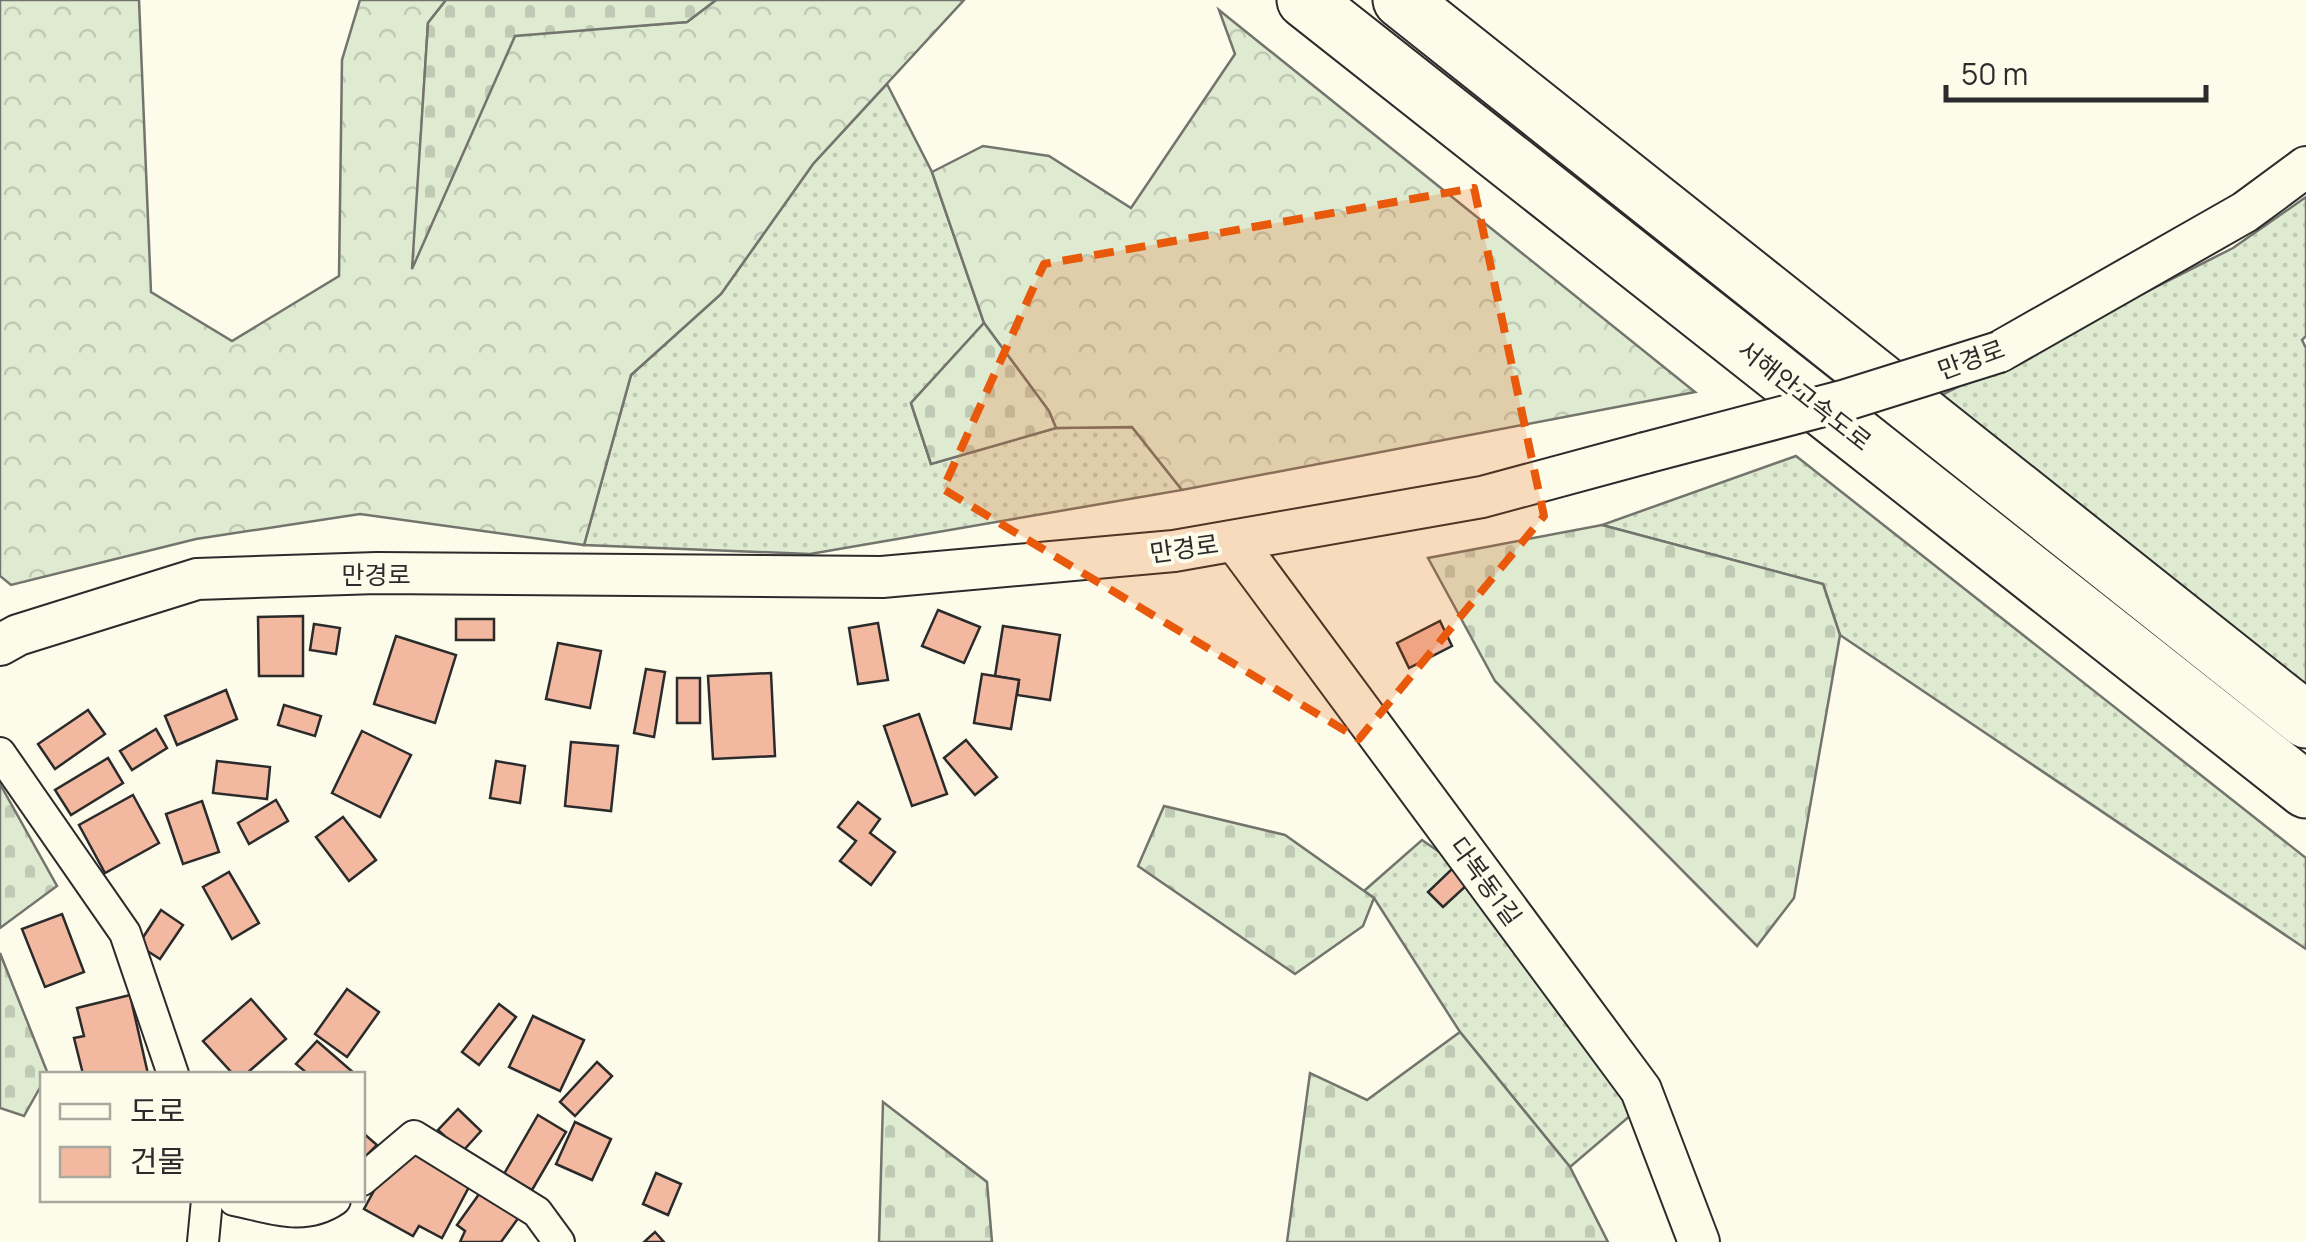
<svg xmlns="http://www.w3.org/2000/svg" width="2306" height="1242" font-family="Manrope,'Noto Sans KR',sans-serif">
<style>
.grass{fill:url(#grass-dots);stroke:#74746e;stroke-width:2.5}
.forest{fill:url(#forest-crowns);stroke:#74746e;stroke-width:2.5}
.cemetery{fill:url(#cemetery-stones);stroke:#74746e;stroke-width:2.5}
.building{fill:#f2b8a0;stroke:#2b2b2b;stroke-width:2.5}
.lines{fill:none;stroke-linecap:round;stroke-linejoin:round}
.minor-casing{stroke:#2b2b2b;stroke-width:34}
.tertiary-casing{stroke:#2b2b2b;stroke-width:44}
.motorway-casing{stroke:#2b2b2b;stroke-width:59}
.minor{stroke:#fdfbea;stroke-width:30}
.tertiary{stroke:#fdfbea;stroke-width:40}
.motorway{stroke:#fdfbea;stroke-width:55}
.tertiary-bridge-casing{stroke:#2b2b2b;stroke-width:44;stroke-linecap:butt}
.tertiary-bridge{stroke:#fdfbea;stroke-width:40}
.marked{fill:#e8590c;fill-opacity:0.2;stroke:#e8590c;stroke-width:8;stroke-dasharray:20 12;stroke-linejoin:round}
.labels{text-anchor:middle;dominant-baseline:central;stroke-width:8;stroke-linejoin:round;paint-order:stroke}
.street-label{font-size:25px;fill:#2b2b2b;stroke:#fdfbea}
</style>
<defs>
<pattern id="grass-dots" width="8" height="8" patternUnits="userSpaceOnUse" patternTransform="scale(2.5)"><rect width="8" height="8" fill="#deebd1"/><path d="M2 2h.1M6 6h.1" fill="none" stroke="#bfcab4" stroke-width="1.8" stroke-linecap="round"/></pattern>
<pattern id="forest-crowns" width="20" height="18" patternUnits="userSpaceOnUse" patternTransform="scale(2.5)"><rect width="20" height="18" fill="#deebd1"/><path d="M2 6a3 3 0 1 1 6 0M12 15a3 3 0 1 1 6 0" fill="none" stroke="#bfcab4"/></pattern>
<pattern id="cemetery-stones" width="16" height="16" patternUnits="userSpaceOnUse" patternTransform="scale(2.5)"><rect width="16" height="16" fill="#deebd1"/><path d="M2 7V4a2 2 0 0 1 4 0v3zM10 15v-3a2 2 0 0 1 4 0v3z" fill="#bfcab4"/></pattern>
</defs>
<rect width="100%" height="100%" fill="#fdfbea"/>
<g class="grass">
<polygon points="887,84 932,172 984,323 911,403 931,464 1056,428 1132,427 1182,490 810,554 584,545 631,375 721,294 813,164"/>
<polygon points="2306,197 2306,336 2302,340 2306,348 2306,688 1936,398 2233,248"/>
<polygon points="1796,456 2306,858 2306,949 1840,635 1823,584 1602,525"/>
<polygon points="1422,840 1451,860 1596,1050 1631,1115 1570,1167 1460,1032 1374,898 1364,891"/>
</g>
<g class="forest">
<polygon points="0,0 139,0 151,292 232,341 339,276 342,60 360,0 446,0 428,23 413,265 515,35 687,22 716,0 964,0 813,164 721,294 631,375 584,545 360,514 196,539 11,585 0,576"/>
<polygon points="1219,10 1695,392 1182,490 1132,427 1056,428 1049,411 984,323 932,172 983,146 1049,156 1131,208 1235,54"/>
</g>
<g class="cemetery">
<polygon points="446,0 716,0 687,22 515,36 412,269 428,23"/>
<polygon points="984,323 1049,411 1056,428 931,464 911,403"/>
<polygon points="1602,525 1823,584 1840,635 1794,898 1757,946 1495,681 1428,558"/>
<polygon points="0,784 57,886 0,928"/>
<polygon points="1164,806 1285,835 1374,898 1363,926 1295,974 1138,866"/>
<polygon points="0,953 48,1074 42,1074 42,1084 24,1116 0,1108"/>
<polygon points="1460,1032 1570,1167 1608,1242 1287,1242 1310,1073 1367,1100"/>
<polygon points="883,1102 987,1182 992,1242 879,1242"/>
</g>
<g class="building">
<polygon points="938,610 980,627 964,663 922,646"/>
<polygon points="303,616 303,676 259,676 258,617"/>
<rect x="456" y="619" width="38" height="21"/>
<polygon points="1440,621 1452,646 1409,668 1397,643"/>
<polygon points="878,623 888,680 858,684 849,628"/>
<polygon points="314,624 340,628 336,654 310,650"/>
<polygon points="1003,626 1060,635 1050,700 1017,695 1019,680 995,676"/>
<polygon points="396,636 456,655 435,723 374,704"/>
<polygon points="558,643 601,651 590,708 546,699"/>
<polygon points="646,669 665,672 654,737 634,733"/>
<polygon points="771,673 775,756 713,759 708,676"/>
<polygon points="982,674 1019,680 1011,729 974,723"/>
<rect x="677" y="678" width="23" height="45"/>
<polygon points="226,690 237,719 177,745 165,716"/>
<polygon points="284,705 321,716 315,736 278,725"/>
<polygon points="88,710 105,734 55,769 38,744"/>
<polygon points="919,714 947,794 912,806 884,726"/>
<polygon points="156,729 167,748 132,770 120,751"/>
<polygon points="362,731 411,755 380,817 332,793"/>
<polygon points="966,740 997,777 975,795 944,758"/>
<polygon points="571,742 618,746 611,811 565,806"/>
<polygon points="108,758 123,783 71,815 55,790"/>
<polygon points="217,761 270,767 267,799 213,793"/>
<polygon points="496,761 525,766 520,803 490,798"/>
<polygon points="133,795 159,843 105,873 79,825"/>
<polygon points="276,800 288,821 249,844 238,823"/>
<polygon points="202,801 219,852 183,864 166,814"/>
<polygon points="858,802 880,819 870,833 895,852 871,885 840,861 856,841 838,827"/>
<polygon points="343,817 376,860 349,881 316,837"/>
<polygon points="1452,869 1467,885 1443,907 1428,892"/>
<polygon points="229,872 259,923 232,939 203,887"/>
<polygon points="161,910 183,925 160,959 138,945"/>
<polygon points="62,914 84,972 45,987 22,929"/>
<polygon points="347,989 379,1012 347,1057 315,1034"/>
<polygon points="130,995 148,1074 83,1074 74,1038 84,1036 77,1008"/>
<polygon points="251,999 286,1039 246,1074 233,1074 203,1041"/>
<polygon points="499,1004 516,1017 479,1065 462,1052"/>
<polygon points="533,1016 584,1040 560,1091 509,1067"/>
<polygon points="317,1041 355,1074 308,1074 296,1064"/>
<polygon points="597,1062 612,1076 575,1116 560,1102"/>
<polygon points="458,1109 481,1131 462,1152 438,1130"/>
<polygon points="538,1115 566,1132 532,1190 504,1174"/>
<polygon points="575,1122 611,1139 592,1180 556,1164"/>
<polygon points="362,1132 377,1145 362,1160"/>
<polygon points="415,1154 470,1185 442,1238 419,1226 413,1236 364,1209 382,1176"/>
<polygon points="656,1173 681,1184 668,1215 643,1204"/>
<polygon points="482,1190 519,1217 501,1242 460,1242 465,1231 457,1225"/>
<polygon points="655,1232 664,1242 644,1242"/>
</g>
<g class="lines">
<defs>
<g id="minor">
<polyline points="0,753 125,933 173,1074"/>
<polyline points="362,1180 414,1136 537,1212 559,1242"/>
<path d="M234 1200C270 1207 303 1222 335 1200"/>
<polyline points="203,1242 207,1200"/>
</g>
<g id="tertiary">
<polyline points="1999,352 2245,212 2306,167"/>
<polyline points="1235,541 1641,1090 1699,1242"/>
<polyline points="0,645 18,635 197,579 377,573 882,577 1174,551 1482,497 1645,453"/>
</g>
<g id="motorway">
<polyline points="1305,0 2306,790"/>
<polyline points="1401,0 2306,720"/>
</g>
</defs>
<use href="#minor" class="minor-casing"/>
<use href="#tertiary" class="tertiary-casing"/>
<use href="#motorway" class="motorway-casing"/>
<use href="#minor" class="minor"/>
<use href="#tertiary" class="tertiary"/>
<use href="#motorway" class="motorway"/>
<defs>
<polyline id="tertiary-bridge" points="1645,453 1846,400 1999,352"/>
</defs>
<use href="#tertiary-bridge" class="tertiary-bridge-casing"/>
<use href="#tertiary-bridge" class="tertiary-bridge"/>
</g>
<path class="marked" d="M1474 188 1544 516 1359 739 943 489 1044 264Z"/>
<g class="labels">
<g class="street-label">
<text transform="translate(1971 359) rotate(-20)">만경로</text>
<text transform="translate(1805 395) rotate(38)">서해안고속도로</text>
<text transform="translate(1184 548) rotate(-8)">만경로</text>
<text x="376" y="574">만경로</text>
<text transform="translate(1486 881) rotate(54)">다복동1길</text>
</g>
</g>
<rect x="40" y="1072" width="325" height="130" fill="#fdfbea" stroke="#a9a89e" stroke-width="2.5"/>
<rect x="60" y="1104" width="50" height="15" fill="#fdfbea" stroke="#a9a89e" stroke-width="2.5"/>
<text x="130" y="1122" font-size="30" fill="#2b2b2b">도로</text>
<rect x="60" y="1147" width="50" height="30" fill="#f2b8a0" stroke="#a9a89e" stroke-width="2.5"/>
<text x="130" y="1172" font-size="30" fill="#2b2b2b">건물</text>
<path d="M1946 85v15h260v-15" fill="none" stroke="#2b2b2b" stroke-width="5"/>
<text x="1961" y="85" font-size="30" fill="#2b2b2b" stroke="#fdfbea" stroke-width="8" paint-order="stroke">50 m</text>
</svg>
